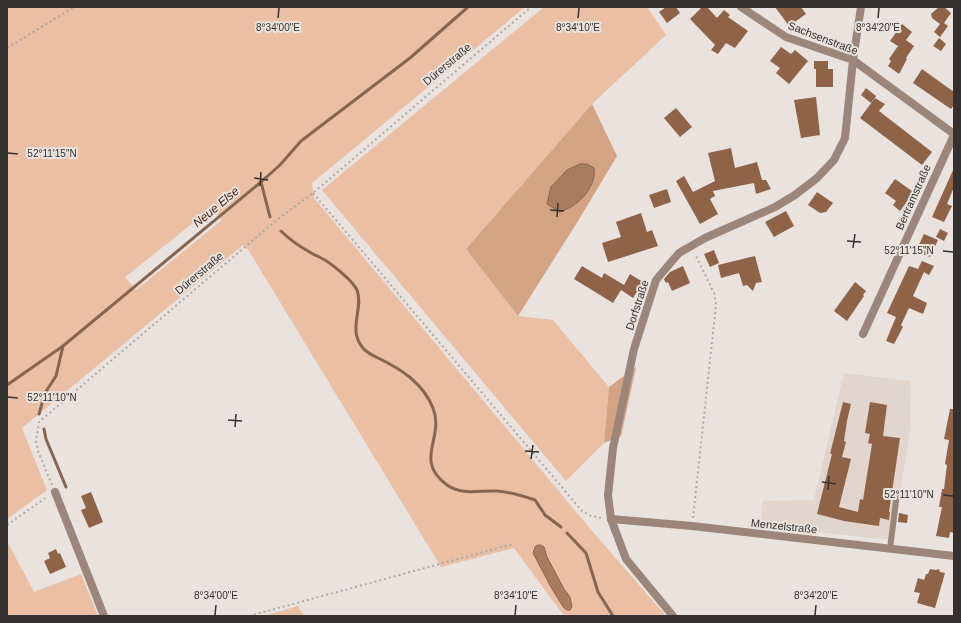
<svg xmlns="http://www.w3.org/2000/svg" width="961" height="623" font-family="Helvetica,sans-serif">
<style>
.built{fill:#e2d5cd}
.green{fill:#eabfa4;fill-rule:evenodd}
.forest{fill:#d3a384}
.water{fill:#aa7c5f;stroke:#876651}
.lines{fill:none;stroke-linecap:round;stroke-linejoin:round}
.stream{stroke:#876651;stroke-width:3}
.building{fill:#8f6347}
.path{stroke:#afa9a6;stroke-width:2;stroke-dasharray:2 3;stroke-linecap:butt}
.lane{stroke:#9b8679;stroke-width:6}
.street{stroke:#9b8679;stroke-width:8}
.ticks{fill:none;stroke:#343130;stroke-width:1.5}
.labels{text-anchor:middle;dominant-baseline:central;stroke-width:4;stroke-linejoin:round;paint-order:stroke}
.street-label{font-size:11px;fill:#343130;stroke:#e9e2de}
.water-label{font-size:12px;font-style:italic;fill:#45240d;stroke:#e9e2de}
.ticks-label{font-size:10px;text-anchor:middle;fill:#343130;stroke:#e9e2de;stroke-width:4;stroke-linejoin:round;paint-order:stroke}
</style>
<rect width="100%" height="100%" fill="#e9e2de"/>
<polygon class="built" points="844,373 910,381 911,423 893,540 760,526 763,501 814,500"/>
<g class="green">
<path d="M7 7H525L312 183 314 198 587 525 666 616H564L514 548 441 567 249 251 243 245 22 428 47 490 7 519ZM212 208 222 220 136 290 125 277Z"/>
<polygon points="544,7 647,7 666,35 592,104 466,249 518,316 553,320 609,387 604,443 566,481 322,190"/>
<polygon points="7,541 34,592 81,574 98,616 7,616"/>
<polygon points="298,606 304,616 264,616"/>
</g>
<g class="forest">
<polygon points="592,104 617,156 578,221 518,316 466,249"/>
<polygon points="636,367 621,436 604,443 609,387"/>
</g>
<g class="water">
<path d="M580 164H587L594 168C596 182 586 197 574 205 570 208 564 210 560 212L547 204 551 187 567 170Z"/>
<polygon points="538,545 541,545 544,547 547,557 564,589 570,597 572,607 570,610 567,610 564,608 552,589 533,553 535,547"/>
</g>
<g class="lines">
<g class="stream">
<polyline points="261,182 270,217"/>
<path d="M281 231C290 240 302 248 313 254 316 256 319 256 321 258 330 262 353 281 357 290 364 309 347 329 363 348 367 353 372 355 378 358 401 369 423 383 433 408 445 438 413 460 447 485 463 496 479 490 497 491 509 492 523 496 535 500L545 515 561 527"/>
<polyline points="7,385 63,346 261,182 280,165 301,141 410,58 468,7"/>
<polyline points="39,414 45,393 56,376 63,346"/>
<polyline points="44,429 46,439 66,487"/>
<polyline points="567,533 586,553 598,592 613,616"/>
</g>
</g>
<g class="building">
<polygon points="666,7 676,7 680,13 667,23 659,12"/>
<polygon points="702,7 707,7 717,18 724,10 730,15 728,17 748,31 735,48 726,43 718,54 711,50 715,45 690,19"/>
<polygon points="775,7 801,7 806,14 789,26"/>
<polygon points="939,7 944,7 951,13 944,23 948,26 940,37 934,32 940,24 932,18 931,14"/>
<polygon points="902,24 912,32 906,40 914,46 906,58 907,59 899,74 888,66 891,61 889,59 898,46 890,41"/>
<polygon points="939,38 946,44 941,51 933,46"/>
<polygon points="781,47 791,54 795,50 808,61 789,84 776,73 780,68 770,61"/>
<polygon points="814,61 828,61 828,69 833,69 833,87 816,87 816,69 814,69"/>
<polygon points="922,69 954,92 954,105 951,109 913,83"/>
<polygon points="866,88 876,96 871,103 861,95"/>
<polygon points="816,97 820,135 801,138 794,100"/>
<polygon points="875,98 885,104 879,111 932,152 922,165 860,118"/>
<polygon points="676,108 692,127 680,137 664,118"/>
<polygon points="731,148 735,168 757,162 762,180 766,180 771,189 756,194 754,183 713,191 715,196 710,199 718,214 700,224 676,181 684,176 693,192 715,181 708,153"/>
<polygon points="954,168 954,187 947,204 952,206 944,222 932,217"/>
<polygon points="895,179 912,191 910,195 911,196 900,211 893,205 896,201 885,193"/>
<polygon points="667,189 671,202 654,208 649,195"/>
<polygon points="817,192 833,203 826,212 820,213 808,205"/>
<polygon points="786,211 794,226 774,237 765,222"/>
<polygon points="641,213 647,232 652,230 658,246 608,262 602,243 621,237 616,222"/>
<polygon points="940,229 948,233 944,241 936,237"/>
<polygon points="924,234 938,240 930,257 916,251"/>
<polygon points="714,250 719,263 710,267 704,254"/>
<polygon points="755,256 762,282 756,283 753,291 747,285 743,286 739,273 721,278 718,265"/>
<polygon points="922,261 934,266 929,275 924,272 913,296 927,303 923,314 909,308 901,325 903,327 894,344 886,341 896,317 887,313 909,266 918,269"/>
<polygon points="582,266 602,278 604,273 624,285 630,274 643,282 633,298 621,290 613,303 574,279"/>
<polygon points="683,266 690,283 672,291 668,282 666,283 664,279 670,272"/>
<polygon points="855,282 866,291 863,295 864,296 847,321 834,311"/>
<polygon points="843,402 851,404 847,421 844,441 846,442 842,457 851,459 839,507 858,512 860,499 863,500 872,444 868,443 870,434 865,433 870,402 887,405 883,436 900,438 889,512 890,512 889,520 880,518 879,526 844,521 817,514 832,454 830,454"/>
<polygon points="950,409 954,409 954,482 953,490 954,490 954,533 950,532 949,538 936,536 942,507 939,507 942,489 944,489 947,465 945,464 949,440 944,439"/>
<polygon points="91,492 103,522 89,528 81,510 86,508 81,496"/>
<polygon points="899,513 908,515 907,523 898,522"/>
<polygon points="56,549 58,554 60,553 66,567 50,574 44,561 50,558 48,553"/>
<polygon points="930,569 936,570 939,569 940,572 945,573 935,608 917,603 920,593 914,592 918,578 924,580 926,574 928,574"/>
</g>
<g class="lines">
<g class="path">
<polyline points="7,48 74,7"/>
<polyline points="313,193 582,511 591,516 602,518"/>
<polyline points="52,485 38,451 36,441 39,422 278,219 313,193 531,7"/>
<polyline points="693,518 716,305 714,293 695,254"/>
<polyline points="7,525 47,497"/>
<polyline points="249,616 513,544"/>
</g>
<polyline class="lane" points="890,549 897,493"/>
<g class="street">
<polyline points="741,7 786,37 853,60 954,134"/>
<polyline points="863,334 954,135"/>
<polyline points="55,492 104,616"/>
<polyline points="611,519 692,526 954,556"/>
<polyline points="673,616 626,559 611,519 608,495 613,448 634,349 656,280 679,253 705,238 775,207 795,195 817,178 834,160 845,138 853,60 861,7"/>
</g>
</g>
<path class="ticks" d="M278 18 279 8M578 18 579 8M878 18 879 8M8 153 18 154M254 178 268 180M260 186 261 172M550 210 564 211M557 217 558 203M847 241 861 242M853 248 855 234M943 251 953 252M8 397 18 398M228 420 242 421M235 427 236 414M525 451 539 452M531 459 533 445M822 482 836 484M828 490 829 476M943 495 953 496M215 615 216 605M515 615 516 605M815 615 816 605"/>
<g class="labels">
<g class="street-label">
<text transform="translate(823 38) rotate(21)">Sachsenstraße</text>
<text transform="translate(447 64) rotate(-40)">Dürerstraße</text>
<text transform="translate(913 197) rotate(-66)">Bertramstraße</text>
<text transform="translate(199 273) rotate(-40)">Dürerstraße</text>
<text transform="translate(637 305) rotate(-72)">Dorfstraße</text>
<text transform="translate(784 526) rotate(6)">Menzelstraße</text>
</g>
<g class="water-label">
<text transform="translate(216 207) rotate(-40)">Neue Else</text>
</g>
</g>
<g class="ticks-label">
<text x="278" y="31">8°34'00"E</text>
<text x="578" y="31">8°34'10"E</text>
<text x="878" y="31">8°34'20"E</text>
<text x="52" y="157">52°11'15"N</text>
<text x="909" y="254">52°11'15"N</text>
<text x="52" y="401">52°11'10"N</text>
<text x="909" y="498">52°11'10"N</text>
<text x="216" y="599">8°34'00"E</text>
<text x="516" y="599">8°34'10"E</text>
<text x="816" y="599">8°34'20"E</text>
</g>
<rect width="961" height="623" fill="none" stroke="#343130" stroke-width="16"/>
</svg>
